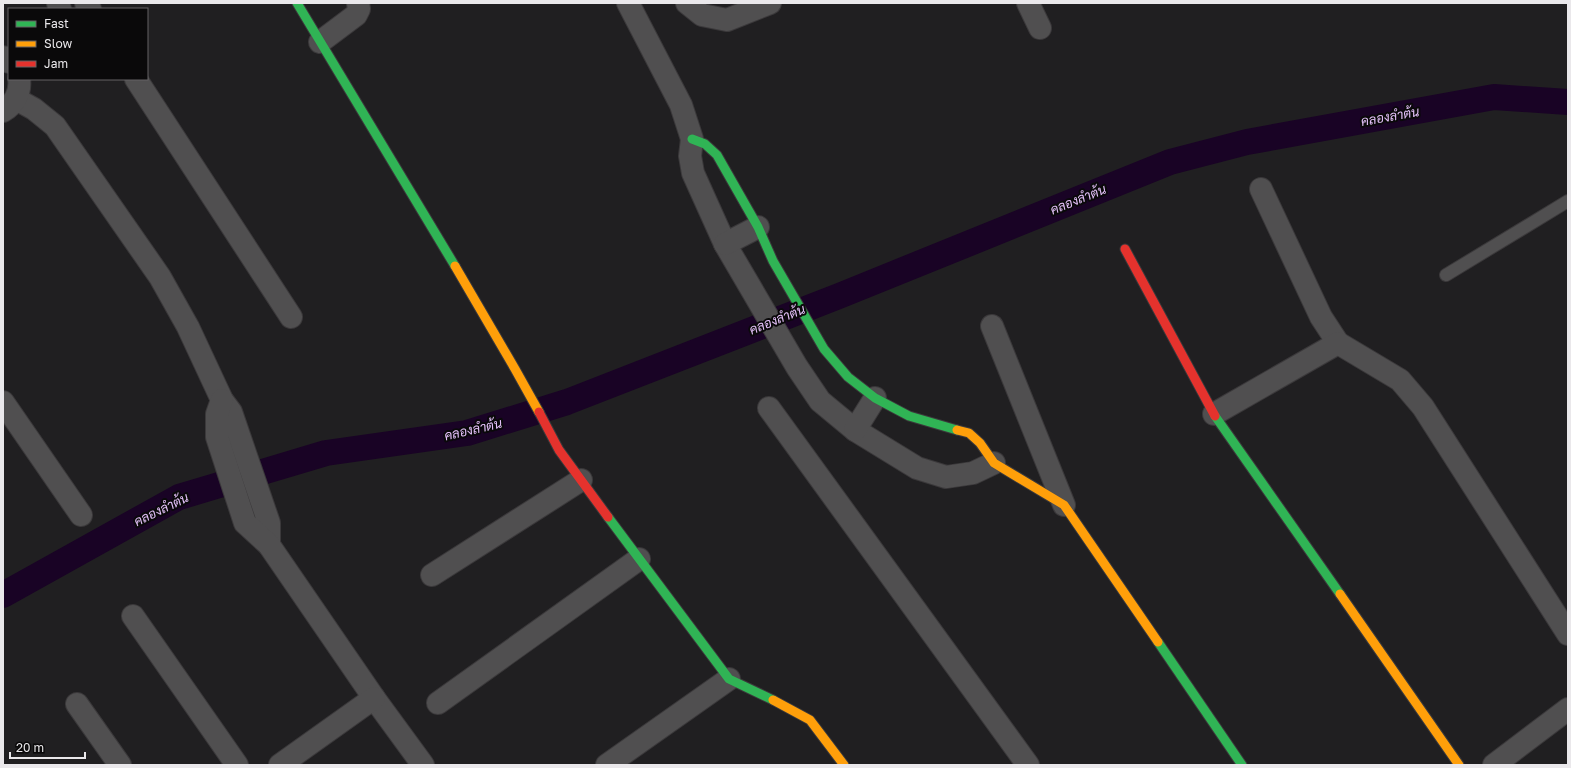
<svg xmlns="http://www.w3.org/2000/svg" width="1571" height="768" font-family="'Golos Text',Sarabun,sans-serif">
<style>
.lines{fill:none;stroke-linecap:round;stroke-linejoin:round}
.canal{stroke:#190325;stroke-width:26}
.lane-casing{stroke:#3b393b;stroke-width:14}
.street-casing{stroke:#3b393b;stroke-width:24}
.fast-casing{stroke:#3b393b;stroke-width:11}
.slow-casing{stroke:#3b393b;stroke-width:11}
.jam-casing{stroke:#3b393b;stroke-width:11}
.lane{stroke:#504f50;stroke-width:12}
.street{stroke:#504f50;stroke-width:22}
.fast{stroke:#30b455;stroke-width:9}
.slow{stroke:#ff9f0a;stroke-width:9}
.jam{stroke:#e5322d;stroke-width:9}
.labels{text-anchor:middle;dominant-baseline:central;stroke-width:4;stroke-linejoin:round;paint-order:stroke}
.water-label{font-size:13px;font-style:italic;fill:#e5c2fa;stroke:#0a090a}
</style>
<rect width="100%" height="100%" fill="#201f21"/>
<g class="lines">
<polyline class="canal" points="3,595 179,497 326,453 467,433 567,402 839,296 1170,162 1247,142 1494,97 1568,102"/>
<defs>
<polyline id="lane" points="1446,275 1568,201"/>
<g id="street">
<polyline points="58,3 60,9"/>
<polyline points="86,3 90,9"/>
<polyline points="628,3 681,105 692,139 690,156 693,173 725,244 797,367 820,401 855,430 917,468 946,477 973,473 994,463"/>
<polyline points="687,3 702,15 727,20 770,3"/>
<polyline points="1028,3 1040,28"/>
<polyline points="320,42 356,15 359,9 358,3"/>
<polyline points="3,57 9,62"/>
<polyline points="136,79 291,317"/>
<polyline points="16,99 34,109 55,126 160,277 188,327 222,400 231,412 269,523 269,545"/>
<path d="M3 111C14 105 21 92 19 79"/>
<polyline points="1261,189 1321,317 1338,343"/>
<polyline points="725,244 758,227"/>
<polyline points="992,326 1064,505"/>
<polyline points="222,400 217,414 217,437 245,523 269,545 374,698 423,765"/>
<polyline points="3,402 81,515"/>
<polyline points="769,408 1028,765"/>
<polyline points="1214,414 1338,343 1400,380 1423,407 1568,634"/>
<polyline points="855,430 875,398"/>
<polyline points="432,575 581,480"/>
<polyline points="133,616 237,765"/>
<polyline points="438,703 639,559"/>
<polyline points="77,704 120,765"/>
<polyline points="280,765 374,698"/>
<polyline points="607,765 729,679"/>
<polyline points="1494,765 1568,709"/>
</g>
<g id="fast">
<polyline points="297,3 455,266"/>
<polyline points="692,139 705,144 717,155 758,227 773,261 824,349 848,377 875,398 909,416 957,430"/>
<polyline points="1215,416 1340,594"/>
<polyline points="608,517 729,679 773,700"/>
<polyline points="1158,642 1242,765"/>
</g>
<g id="slow">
<polyline points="455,266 515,369 539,412"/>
<polyline points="957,430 969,433 980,443 994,463 1064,505 1158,642"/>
<polyline points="1340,594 1459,765"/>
<polyline points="773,700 810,720 844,765"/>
</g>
<g id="jam">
<polyline points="1125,249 1215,416"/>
<polyline points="539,412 559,450 608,517"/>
</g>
</defs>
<use href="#lane" class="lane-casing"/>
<use href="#street" class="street-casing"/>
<use href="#fast" class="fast-casing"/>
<use href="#slow" class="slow-casing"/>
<use href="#jam" class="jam-casing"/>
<use href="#lane" class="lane"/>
<use href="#street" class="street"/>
<use href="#fast" class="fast"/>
<use href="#slow" class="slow"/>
<use href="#jam" class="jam"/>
</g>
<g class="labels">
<g class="water-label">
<text transform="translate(1390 116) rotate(-10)">คลองลำต้น</text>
<text transform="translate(1078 199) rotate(-22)">คลองลำต้น</text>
<text transform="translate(777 319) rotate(-22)">คลองลำต้น</text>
<text transform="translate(473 429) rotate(-13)">คลองลำต้น</text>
<text transform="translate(161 509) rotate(-26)">คลองลำต้น</text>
</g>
</g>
<rect width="1571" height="768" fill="none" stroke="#eae8eb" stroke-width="8"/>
<rect x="8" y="8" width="140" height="72" fill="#0a090a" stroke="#646264"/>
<rect x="16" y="21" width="20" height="6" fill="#30b455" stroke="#646264"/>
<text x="44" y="28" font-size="12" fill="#eae8eb">Fast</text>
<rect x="16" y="41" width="20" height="6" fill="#ff9f0a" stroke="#646264"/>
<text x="44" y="48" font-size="12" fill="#eae8eb">Slow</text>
<rect x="16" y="61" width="20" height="6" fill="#e5322d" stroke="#646264"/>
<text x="44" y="68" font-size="12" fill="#eae8eb">Jam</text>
<path d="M10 752v6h75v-6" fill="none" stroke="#eae8eb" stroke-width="2"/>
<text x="16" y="752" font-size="12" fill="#eae8eb" stroke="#0a090a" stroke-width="3" paint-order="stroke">20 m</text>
</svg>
